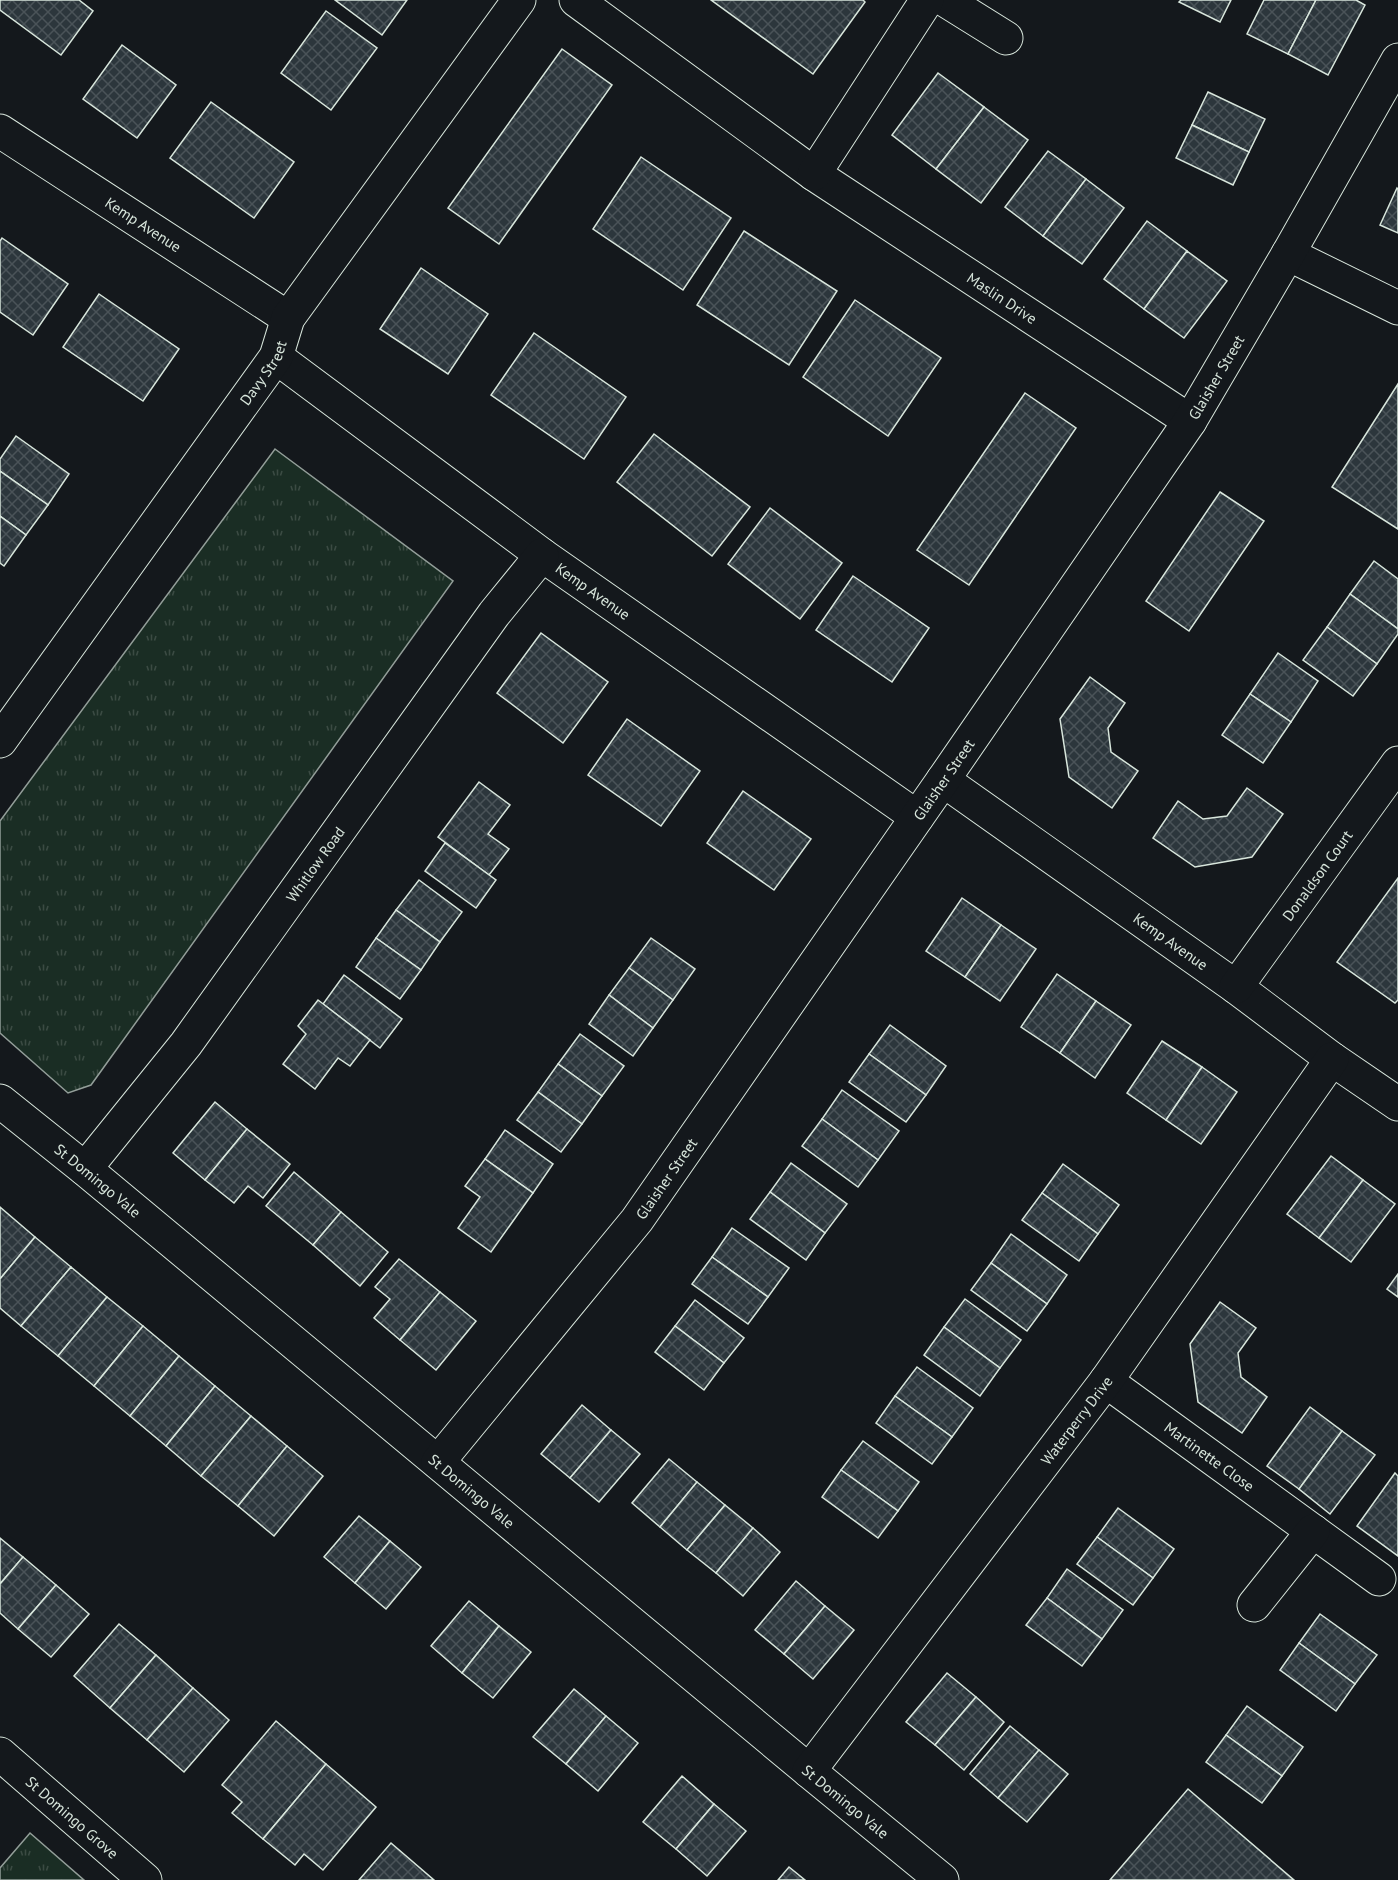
<svg xmlns="http://www.w3.org/2000/svg" width="1398" height="1880" font-family="'PT Sans',sans-serif">
<style>
.grass{fill:url(#grass-tufts);stroke:#939e99;stroke-width:1.5}
.building{fill:url(#building-cross-hatch);stroke:#d8e6dc;stroke-width:1.5}
.lines{fill:none;stroke-linecap:round;stroke-linejoin:round}
.minor-casing{stroke:#d8e6dc;stroke-width:35}
.minor{stroke:#14181c;stroke-width:33}
.labels{text-anchor:middle;dominant-baseline:central;stroke-width:4.5;stroke-linejoin:round;paint-order:stroke}
.street-label{font-size:15px;fill:#d8e6dc;stroke:#14181c}
</style>
<defs>
<pattern id="grass-tufts" width="24" height="20" patternUnits="userSpaceOnUse" patternTransform="scale(1.5)"><rect width="24" height="20" fill="#1a2d24"/><path d="M3 7l-1-3M5 7V3M7 7l1-3M15 17l-1-3M17 17v-4M19 17l1-3" fill="none" stroke="#3b4b43"/></pattern>
<pattern id="building-cross-hatch" width="8" height="8" patternUnits="userSpaceOnUse" patternTransform="scale(1.5)"><rect width="8" height="8" fill="#2c363c"/><path d="M0 0l8 8M0 8l8-8" fill="none" stroke="#4a5358"/></pattern>
</defs>
<rect width="100%" height="100%" fill="#14181c"/>
<g class="grass">
<polygon points="275,449 453,581 91,1085 68,1093 0,1033 0,821"/>
<polygon points="30,1833 84,1880 0,1880 0,1868"/>
</g>
<g class="building">
<polygon points="0,0 79,0 93,11 61,55 0,10"/>
<polygon points="335,0 407,0 382,35"/>
<polygon points="711,0 863,0 865,2 813,74"/>
<polygon points="1181,0 1231,0 1220,22 1179,2"/>
<polygon points="1264,0 1316,0 1288,54 1247,34"/>
<polygon points="1316,0 1356,0 1365,5 1328,75 1288,54"/>
<polygon points="326,11 377,48 331,110 281,73"/>
<polygon points="122,45 176,85 137,138 83,99"/>
<polygon points="562,49 612,85 499,244 448,208"/>
<polygon points="938,73 984,107 936,169 892,135"/>
<polygon points="1208,92 1265,119 1249,152 1192,125"/>
<polygon points="211,102 294,162 254,218 170,158"/>
<polygon points="984,107 1028,140 981,203 936,169"/>
<polygon points="1192,125 1249,152 1233,185 1176,158"/>
<polygon points="1048,151 1086,179 1043,236 1005,207"/>
<polygon points="641,157 731,218 683,290 593,229"/>
<polygon points="1086,179 1124,208 1082,264 1043,236"/>
<polygon points="1397,188 1398,189 1398,233 1380,225"/>
<polygon points="1147,221 1187,251 1144,309 1104,279"/>
<polygon points="744,231 837,291 789,365 697,305"/>
<polygon points="2,238 68,284 33,335 0,312 0,241"/>
<polygon points="1187,251 1227,281 1184,338 1144,309"/>
<polygon points="421,268 488,314 448,374 380,329"/>
<polygon points="99,294 179,349 143,401 63,347"/>
<polygon points="855,300 941,358 888,436 803,377"/>
<polygon points="534,333 626,397 584,459 491,395"/>
<polygon points="1398,384 1398,529 1332,487"/>
<polygon points="1025,393 1076,428 969,585 917,550"/>
<polygon points="654,434 750,507 712,556 617,482"/>
<polygon points="16,436 69,474 48,505 0,471 0,459"/>
<polygon points="0,471 48,505 26,535 0,516"/>
<polygon points="1220,492 1264,521 1189,631 1146,601"/>
<polygon points="770,508 842,563 800,619 728,564"/>
<polygon points="0,516 26,535 4,566 0,563"/>
<polygon points="1374,561 1398,579 1398,629 1350,594"/>
<polygon points="853,576 929,628 892,682 816,630"/>
<polygon points="1350,594 1398,629 1398,634 1377,664 1327,627"/>
<polygon points="1327,627 1377,664 1353,696 1303,660"/>
<polygon points="541,633 608,682 563,743 497,693"/>
<polygon points="1278,653 1318,681 1291,722 1250,694"/>
<polygon points="1090,677 1125,703 1108,728 1111,752 1138,771 1112,808 1069,777 1060,719"/>
<polygon points="1250,694 1291,722 1263,763 1222,735"/>
<polygon points="627,719 700,771 661,826 588,775"/>
<polygon points="479,782 510,805 488,834 509,849 489,875 438,837"/>
<polygon points="1247,788 1283,814 1252,857 1195,867 1153,838 1178,801 1203,819 1227,816"/>
<polygon points="743,791 811,839 774,890 707,843"/>
<polygon points="445,843 496,880 476,908 425,871"/>
<polygon points="1398,878 1398,1000 1395,1003 1337,962"/>
<polygon points="419,880 462,912 440,942 396,910"/>
<polygon points="962,898 1001,925 965,977 926,951"/>
<polygon points="396,910 440,942 421,970 376,938"/>
<polygon points="1001,925 1036,949 1000,1001 965,977"/>
<polygon points="376,938 421,970 400,999 356,967"/>
<polygon points="651,938 695,969 673,1000 629,968"/>
<polygon points="629,968 673,1000 653,1028 609,995"/>
<polygon points="1057,974 1096,1001 1060,1053 1021,1027"/>
<polygon points="344,975 402,1019 380,1048 323,1004"/>
<polygon points="609,995 653,1028 633,1056 589,1024"/>
<polygon points="318,1000 370,1040 350,1066 338,1058 315,1089 283,1064 306,1034 298,1026"/>
<polygon points="1096,1001 1131,1025 1095,1078 1060,1053"/>
<polygon points="890,1025 946,1066 926,1095 869,1054"/>
<polygon points="580,1034 624,1066 602,1096 558,1064"/>
<polygon points="1162,1041 1202,1067 1166,1120 1127,1093"/>
<polygon points="869,1054 926,1095 906,1122 849,1082"/>
<polygon points="558,1064 602,1096 582,1124 538,1092"/>
<polygon points="1202,1067 1237,1092 1201,1144 1166,1120"/>
<polygon points="842,1090 899,1131 878,1160 822,1119"/>
<polygon points="538,1092 582,1124 561,1152 517,1120"/>
<polygon points="215,1102 247,1129 205,1180 173,1153"/>
<polygon points="822,1119 878,1160 858,1187 802,1146"/>
<polygon points="247,1129 290,1164 263,1198 248,1186 234,1203 205,1180"/>
<polygon points="505,1130 553,1164 533,1193 485,1159"/>
<polygon points="1331,1156 1363,1180 1319,1238 1287,1214"/>
<polygon points="485,1159 533,1193 491,1252 458,1228 480,1197 465,1186"/>
<polygon points="791,1163 847,1204 825,1233 770,1192"/>
<polygon points="1063,1164 1119,1205 1098,1234 1042,1193"/>
<polygon points="294,1172 341,1212 313,1245 266,1206"/>
<polygon points="1363,1180 1395,1204 1351,1262 1319,1238"/>
<polygon points="770,1192 825,1233 806,1260 750,1219"/>
<polygon points="1042,1193 1098,1234 1079,1261 1022,1220"/>
<polygon points="0,1207 35,1237 0,1279"/>
<polygon points="341,1212 388,1252 360,1286 313,1245"/>
<polygon points="732,1228 789,1268 768,1297 712,1257"/>
<polygon points="1011,1234 1067,1275 1047,1304 991,1263"/>
<polygon points="35,1237 71,1267 21,1326 0,1308 0,1279"/>
<polygon points="712,1257 768,1297 748,1324 692,1284"/>
<polygon points="399,1259 440,1292 400,1340 374,1318 390,1299 375,1287"/>
<polygon points="991,1263 1047,1304 1027,1331 971,1290"/>
<polygon points="71,1267 107,1297 58,1356 21,1326"/>
<polygon points="1398,1274 1398,1297 1387,1289"/>
<polygon points="440,1292 476,1321 436,1370 400,1340"/>
<polygon points="107,1297 143,1326 94,1386 58,1356"/>
<polygon points="965,1299 1021,1340 1000,1368 944,1327"/>
<polygon points="695,1300 744,1338 724,1363 675,1326"/>
<polygon points="1220,1302 1256,1328 1238,1353 1241,1377 1267,1397 1242,1433 1198,1402 1190,1344"/>
<polygon points="143,1326 179,1356 130,1416 94,1386"/>
<polygon points="675,1326 724,1363 704,1390 655,1352"/>
<polygon points="944,1327 1000,1368 980,1396 924,1355"/>
<polygon points="179,1356 215,1386 166,1446 130,1416"/>
<polygon points="917,1367 973,1408 952,1437 895,1396"/>
<polygon points="215,1386 251,1416 201,1476 166,1446"/>
<polygon points="895,1396 952,1437 932,1464 876,1423"/>
<polygon points="582,1405 611,1430 570,1478 541,1454"/>
<polygon points="1310,1407 1342,1431 1299,1489 1267,1466"/>
<polygon points="251,1416 287,1446 238,1506 201,1476"/>
<polygon points="611,1430 640,1454 599,1502 570,1478"/>
<polygon points="1342,1431 1375,1455 1330,1514 1299,1489"/>
<polygon points="863,1441 919,1482 898,1511 841,1470"/>
<polygon points="287,1446 323,1476 274,1536 238,1506"/>
<polygon points="669,1459 697,1482 660,1527 632,1503"/>
<polygon points="841,1470 898,1511 878,1538 822,1497"/>
<polygon points="1395,1473 1398,1476 1398,1556 1357,1526"/>
<polygon points="697,1482 725,1505 687,1550 660,1527"/>
<polygon points="725,1505 753,1528 716,1573 687,1550"/>
<polygon points="1118,1508 1174,1549 1153,1578 1097,1537"/>
<polygon points="359,1516 390,1541 355,1583 324,1557"/>
<polygon points="753,1528 780,1552 743,1596 716,1573"/>
<polygon points="1097,1537 1153,1578 1133,1605 1077,1564"/>
<polygon points="0,1538 23,1557 0,1584"/>
<polygon points="390,1541 421,1567 386,1609 355,1583"/>
<polygon points="23,1557 56,1585 18,1629 0,1613 0,1584"/>
<polygon points="1067,1569 1123,1610 1102,1639 1047,1598"/>
<polygon points="796,1581 825,1606 784,1654 755,1630"/>
<polygon points="56,1585 89,1614 51,1657 18,1629"/>
<polygon points="1047,1598 1102,1639 1082,1666 1026,1625"/>
<polygon points="469,1601 499,1626 462,1673 431,1646"/>
<polygon points="825,1606 854,1630 813,1679 784,1654"/>
<polygon points="1320,1614 1377,1655 1355,1684 1299,1643"/>
<polygon points="119,1624 156,1655 110,1708 74,1676"/>
<polygon points="499,1626 531,1652 493,1698 462,1673"/>
<polygon points="1299,1643 1355,1684 1336,1711 1280,1670"/>
<polygon points="156,1655 193,1688 147,1740 110,1708"/>
<polygon points="947,1673 976,1697 935,1745 906,1722"/>
<polygon points="193,1688 229,1720 184,1772 147,1740"/>
<polygon points="574,1689 606,1716 566,1764 533,1737"/>
<polygon points="976,1697 1004,1722 964,1770 935,1745"/>
<polygon points="1247,1706 1303,1747 1282,1776 1226,1735"/>
<polygon points="606,1716 638,1743 598,1791 566,1764"/>
<polygon points="276,1721 326,1764 263,1839 232,1813 242,1802 222,1785"/>
<polygon points="1010,1726 1039,1750 998,1798 970,1774"/>
<polygon points="1226,1735 1282,1776 1262,1803 1206,1762"/>
<polygon points="1039,1750 1068,1774 1027,1822 998,1798"/>
<polygon points="326,1764 376,1807 323,1870 304,1854 295,1865 263,1839"/>
<polygon points="682,1776 714,1804 676,1849 643,1822"/>
<polygon points="1188,1789 1294,1880 1110,1880"/>
<polygon points="714,1804 746,1831 707,1876 676,1849"/>
<polygon points="391,1843 434,1880 359,1880"/>
<polygon points="789,1867 805,1880 778,1880"/>
</g>
<g class="lines">
<defs>
<g id="minor">
<path id="s1" d="M576 0 814 174 1190 421"/>
<polyline points="945,0 1006,38"/>
<path id="s2" d="M0 131 288 318"/>
<polyline points="814,174 927,0"/>
<polyline points="1288,254 1398,308"/>
<path id="s3" d="M276 357 542 555 917 817"/>
<path id="s4" d="M0 741 276 357 288 318 519 0"/>
<path id="s5" d="M943 780 1236 987 1332 1059 1398 1104"/>
<path id="s6" d="M1236 987 1398 763"/>
<path id="s7" d="M0 1101 85 1169 809 1771 942 1880"/>
<path id="s8" d="M85 1169 186 1044 494 614 542 555"/>
<path id="s9" d="M1106 1381 1379 1579"/>
<path id="s10" d="M438 1462 637 1220 943 780 1190 421 1288 254 1398 60"/>
<polyline points="1254,1605 1313,1531"/>
<path id="s11" d="M0 1754 145 1880"/>
<path id="s12" d="M809 1771 1106 1381 1332 1059"/>
</g>
</defs>
<use href="#minor" class="minor-casing"/>
<use href="#minor" class="minor"/>
</g>
<g class="labels">
<g class="street-label">
<text stroke="none"><textPath href="#s2" startOffset="171">Kemp Avenue</textPath></text>
<text stroke="none"><textPath href="#s1" startOffset="520">Maslin Drive</textPath></text>
<text stroke="none"><textPath href="#s4" startOffset="453">Davy Street</textPath></text>
<text stroke="none"><textPath href="#s10" startOffset="1336">Glaisher Street</textPath></text>
<text stroke="none"><textPath href="#s3" startOffset="394">Kemp Avenue</textPath></text>
<text stroke="none"><textPath href="#s10" startOffset="850">Glaisher Street</textPath></text>
<text stroke="none"><textPath href="#s8" startOffset="382">Whitlow Road</textPath></text>
<text stroke="none"><textPath href="#s6" startOffset="138">Donaldson Court</textPath></text>
<text stroke="none"><textPath href="#s5" startOffset="279">Kemp Avenue</textPath></text>
<text stroke="none"><textPath href="#s10" startOffset="364">Glaisher Street</textPath></text>
<text stroke="none"><textPath href="#s7" startOffset="126">St Domingo Vale</textPath></text>
<text stroke="none"><textPath href="#s12" startOffset="441">Waterperry Drive</textPath></text>
<text stroke="none"><textPath href="#s9" startOffset="128">Martinette Close</textPath></text>
<text stroke="none"><textPath href="#s7" startOffset="612">St Domingo Vale</textPath></text>
<text stroke="none"><textPath href="#s7" startOffset="1098">St Domingo Vale</textPath></text>
<text stroke="none"><textPath href="#s11" startOffset="96">St Domingo Grove</textPath></text>
</g>
</g>
</svg>
